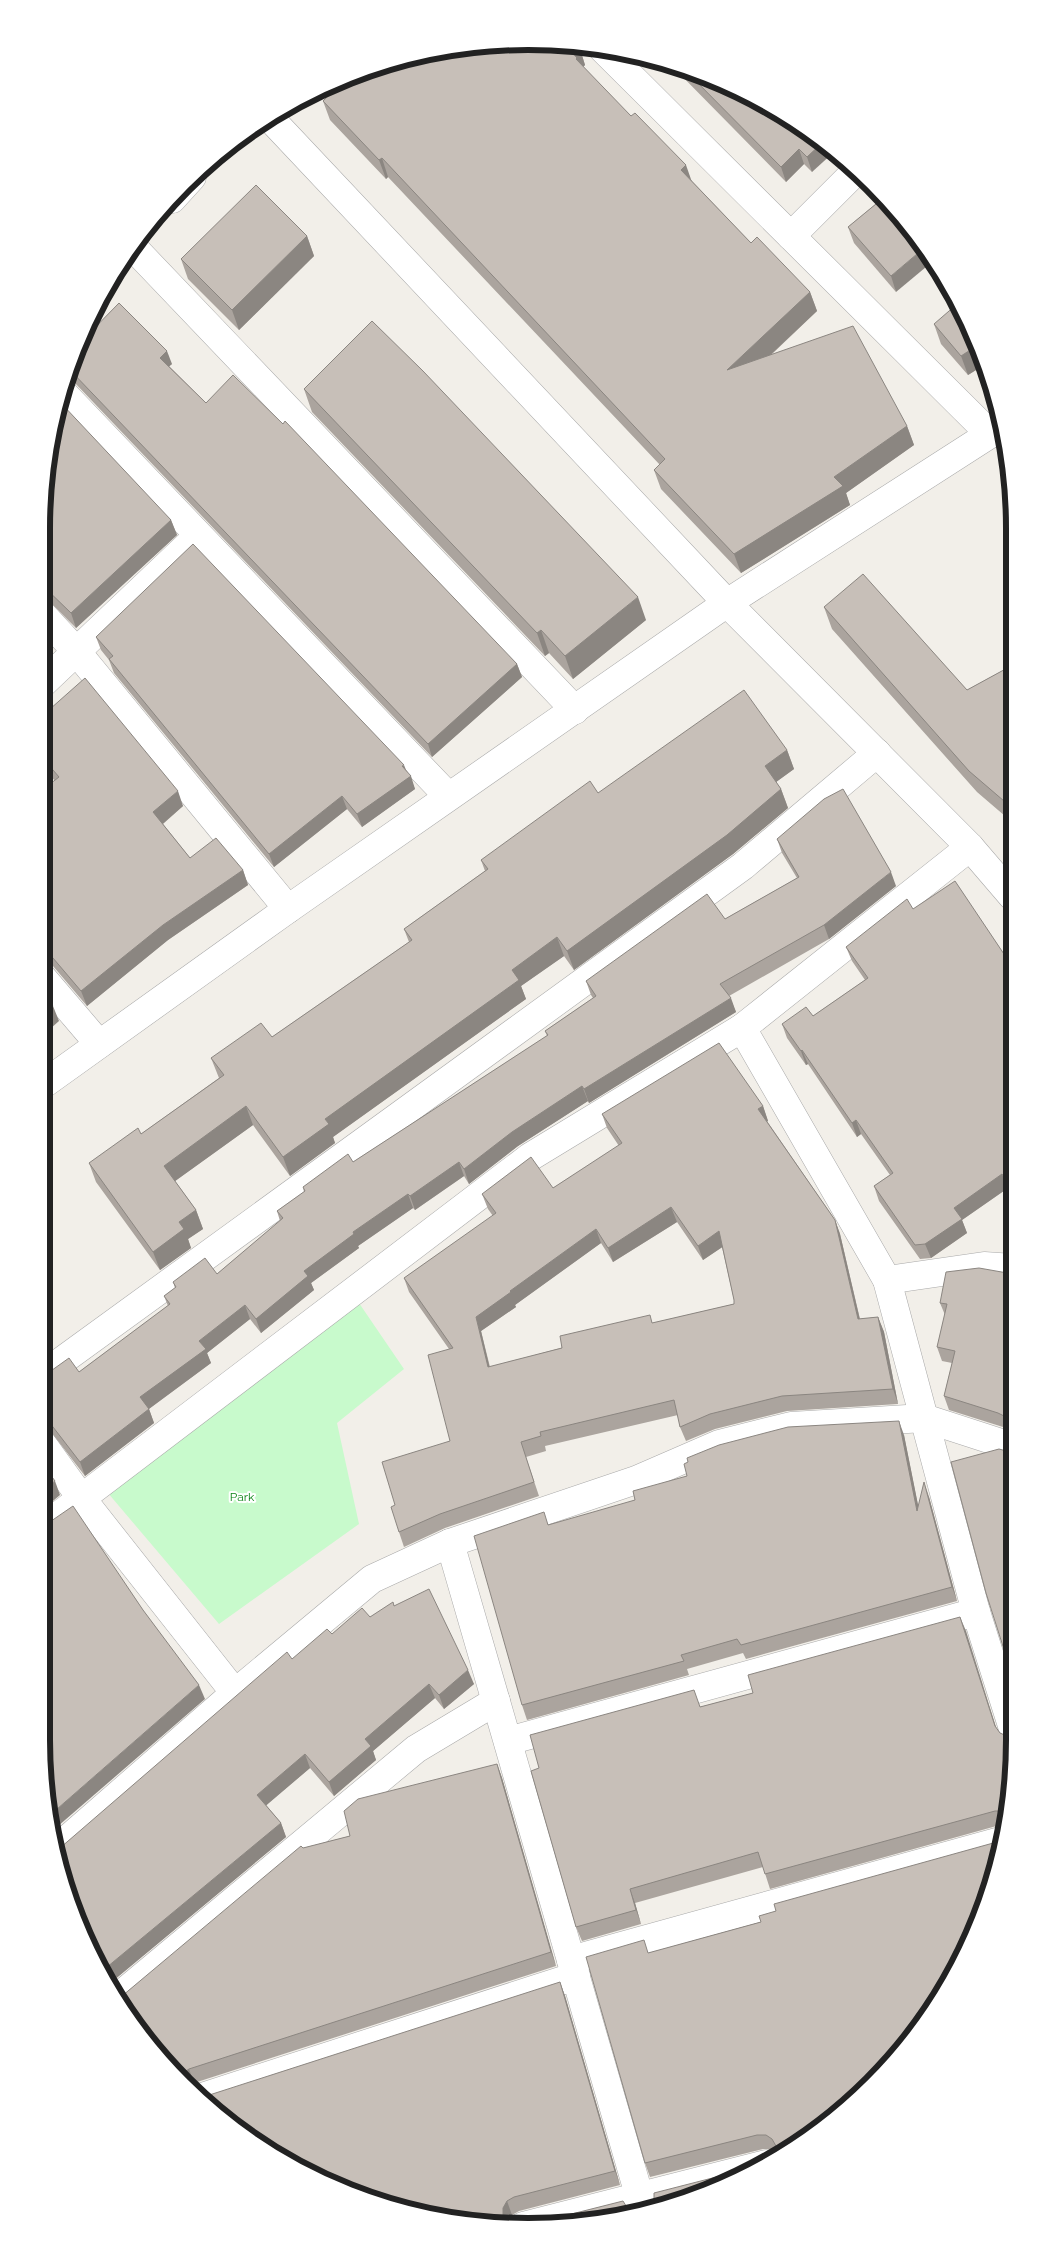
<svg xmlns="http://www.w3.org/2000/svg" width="1056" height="2268" font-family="Raleway,sans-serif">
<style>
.park{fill:#c8facc}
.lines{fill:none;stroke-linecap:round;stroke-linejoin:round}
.minor-casing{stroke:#a9a9a9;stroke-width:29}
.minor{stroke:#fff;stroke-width:28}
.wall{fill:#aba49e;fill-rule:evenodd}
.shaded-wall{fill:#8b8681}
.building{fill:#c7bfb8;stroke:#8b8681;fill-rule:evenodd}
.labels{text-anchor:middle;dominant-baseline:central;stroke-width:4;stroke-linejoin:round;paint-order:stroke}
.park-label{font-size:12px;fill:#0c8416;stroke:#fff}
.rim{fill:none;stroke:#222;stroke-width:6}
</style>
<rect width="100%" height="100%" fill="#f2efe9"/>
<polygon class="park" points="359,1303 404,1369 337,1423 359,1524 219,1624 102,1486"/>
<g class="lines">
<defs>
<g id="minor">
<polyline points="603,49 990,434"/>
<polyline points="269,117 727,603 970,847 1012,896"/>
<polyline points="172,199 192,177"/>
<polyline points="791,236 855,172"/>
<polyline points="132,246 575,710"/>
<polyline points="63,393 448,796"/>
<polyline points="41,613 76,651 288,909"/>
<polyline points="41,685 198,536"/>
<polyline points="41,976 99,1044"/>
<polyline points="742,1028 887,1280 976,1612 1015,1735"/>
<polyline points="41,1086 288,909 727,603 1001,427"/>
<polyline points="887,1280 984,1266 1013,1268"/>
<polyline points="41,1376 743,866 877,753"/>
<polyline points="41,1442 82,1499 235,1693"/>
<polyline points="41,1529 530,1157 742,1028 970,847"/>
<polyline points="450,1543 644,2212"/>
<polyline points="508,1741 976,1612"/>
<polyline points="55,1850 235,1693 372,1579 450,1543 636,1480 719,1444 791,1426 924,1418 998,1442 1014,1451"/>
<polyline points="571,1960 1004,1840"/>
<polyline points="117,1998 416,1749 496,1701"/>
<polyline points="199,2098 576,1976"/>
<polyline points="523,2226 766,2164"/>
</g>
</defs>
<use href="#minor" class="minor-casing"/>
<use href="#minor" class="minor"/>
</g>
<g class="wall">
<polygon points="528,41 579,46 585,65 583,67 751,243 810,292 817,311 771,355 907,426 914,445 846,493 850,505 741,573 661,489 654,470 660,465 388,177 386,179 330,120 323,101"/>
<polygon points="672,66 714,78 824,142 812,172 804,164 786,182"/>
<polygon points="882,199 896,292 854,243 848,227"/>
<polygon points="307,236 314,256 239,330 188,279 181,259"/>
<polygon points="934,324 978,341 984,365 968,375 941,344"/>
<polygon points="77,346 172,364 169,366 206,403 517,664 522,677 432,757 74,382 67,378"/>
<polygon points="304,389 646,620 573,679 549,653 545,656 312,412"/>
<polygon points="171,520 177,535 76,628 46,598 41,598 41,528"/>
<polygon points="824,607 967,690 1011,666 1012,822 977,792 832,629"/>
<polygon points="96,637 407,771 415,789 362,827 347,809 274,867 114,673 109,660 101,650"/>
<polygon points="41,717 183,806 163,824 190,858 243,870 248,885 168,940 87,1006 53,966 46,961 41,961 41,791 55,781 41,765"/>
<polygon points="787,750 794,769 776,782 781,789 788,808 733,854 574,970 564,956 521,986 526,999 333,1137 335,1143 290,1176 253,1125 175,1181 196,1210 203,1229 188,1239 191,1248 160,1270 96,1182 89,1163 141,1134 219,1078 211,1058 272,1037 409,942 404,929 485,871 481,860 598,793"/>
<polygon points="777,839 896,886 829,939 729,996 736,1012 589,1103 588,1101 518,1146 469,1184 464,1176 415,1210 413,1208 358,1246 359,1248 311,1283 314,1290 261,1333 250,1319 207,1353 211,1363 149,1409 154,1423 85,1476 48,1428 41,1427 41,1378 79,1372 168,1306 164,1296 175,1288 173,1282 217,1274 280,1221 277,1211 304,1192 303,1187 353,1162 547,1036 545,1031 593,998 591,995 586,981 725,919 797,878 782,853"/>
<polygon points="913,909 1012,966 1013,1197 1008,1188 962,1220 967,1233 931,1258 920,1259 879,1201 874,1186 890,1175 861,1134 857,1137 808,1064 806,1065 787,1038 782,1024 813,1016 865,980 852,961 846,947"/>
<path d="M763 1106 768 1121H767L835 1220 840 1234 860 1319 878 1317 884 1332 898 1404 787 1411 715 1429 686 1441 680 1427 678 1415 545 1446 546 1451 526 1457 539 1496 445 1528 404 1547 399 1532 395 1505 450 1441 449 1349 409 1292 404 1278 493 1216 488 1209 482 1194 553 1188 619 1146 607 1128 602 1114ZM677 1222 703 1260 722 1247 734 1300V1304L653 1323 490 1367 481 1331 516 1307 515 1305 601 1243 613 1262Z"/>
<polygon points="1013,1274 1014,1433 1003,1427 949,1410 944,1396 952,1363 942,1361 937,1347 945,1315 940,1303"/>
<polygon points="904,1435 918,1505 929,1497 957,1601 746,1659 743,1653 687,1669 689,1675 527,1720 522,1705 548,1525"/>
<polygon points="394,1606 474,1684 444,1709 435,1698 373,1751 376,1760 334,1796 310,1768 266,1805 281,1823 286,1837 108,1985 106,1983 60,1848 292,1659 332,1634"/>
<polygon points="960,1617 996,1728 1000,1733 1015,1740 1006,1825 1000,1825 770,1889 763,1867 635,1903 641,1924 582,1941 576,1927 700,1707 753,1693"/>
<polygon points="497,1764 502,1778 556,1966 194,2083 122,1996 303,1848 350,1836"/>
<polygon points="1004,1840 978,1926 772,2161 776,2152 771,2149 763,2149 650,2177 645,2163 649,1953 761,1922 776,1911"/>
<polygon points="560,1982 565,1996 620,2185 519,2211 512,2215 508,2224 433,2217"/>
</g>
<g class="shaded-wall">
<polygon points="578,46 579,46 585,65 581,69 572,52"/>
<polygon points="824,141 834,152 812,172 807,157"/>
<polygon points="799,149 804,164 786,182 781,167"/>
<polygon points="382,158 388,177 386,179 379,160"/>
<polygon points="686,165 693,185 681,170"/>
<polygon points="307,236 314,256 239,330 232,310"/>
<polygon points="924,248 932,262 896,292 891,276"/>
<polygon points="810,292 817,311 734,389 727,370"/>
<polygon points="978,345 984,365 968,375 961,356"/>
<polygon points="167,351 172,364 165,370 160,358"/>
<polygon points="907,426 914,445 846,493 850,505 741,573 734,554 834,477"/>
<polygon points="171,520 177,535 76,628 71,613"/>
<polygon points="638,597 646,620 573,679 565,656"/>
<polygon points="541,630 549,653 545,656 537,633"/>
<polygon points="45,631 51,646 41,654 41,635"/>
<polygon points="517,664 522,677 432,757 428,744"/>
<polygon points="787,750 794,769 772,785 765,766"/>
<polygon points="404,765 409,777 411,776 415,789 362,827 357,814"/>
<polygon points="781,789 788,808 733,854 574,970 567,951"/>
<polygon points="178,791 183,806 159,827 153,812"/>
<polygon points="342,796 347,809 274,867 269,854"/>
<polygon points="243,870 248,885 168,940 87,1006 81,991 163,925"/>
<polygon points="891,872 896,886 829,939 824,925"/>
<polygon points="557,937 564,956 521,986 526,999 333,1137 335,1143 290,1176 283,1157 325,1119 512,970"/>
<polygon points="731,998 736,1012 589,1103 584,1089"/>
<polygon points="53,1006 59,1021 41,1037 41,1017"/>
<polygon points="802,1050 808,1064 806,1065 801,1051"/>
<polygon points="582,1086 588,1101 518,1146 469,1184 464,1169 512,1132"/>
<polygon points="246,1106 253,1125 171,1184 164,1166"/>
<polygon points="763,1106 768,1121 763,1124 758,1109"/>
<polygon points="856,1120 861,1134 857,1137 852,1123"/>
<polygon points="459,1162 464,1176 415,1210 410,1196"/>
<polygon points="1002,1174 1008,1188 962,1220 967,1233 931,1258 925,1244 954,1208"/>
<polygon points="408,1194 413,1208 358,1246 359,1248 311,1283 314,1290 261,1333 256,1319 304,1271 353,1232"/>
<polygon points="671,1207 677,1222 613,1262 608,1248"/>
<polygon points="196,1210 203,1229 188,1239 191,1248 160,1270 153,1252 179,1222"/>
<polygon points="835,1220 840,1234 863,1333 858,1319"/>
<polygon points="596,1229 601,1243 515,1305 516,1307 481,1331 493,1382 488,1367 476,1317 510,1291"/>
<polygon points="719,1231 724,1246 703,1260 698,1246"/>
<polygon points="245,1305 250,1319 207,1353 211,1363 146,1411 140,1397 199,1341"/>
<polygon points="878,1317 884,1332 898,1404 893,1389"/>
<polygon points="149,1409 154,1423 85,1476 80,1462"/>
<polygon points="899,1421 904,1435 922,1525 917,1511"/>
<polygon points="55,1481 60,1495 41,1511 41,1492"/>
<polygon points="924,1482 929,1497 957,1601 952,1587"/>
<polygon points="960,1617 966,1631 1000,1740 995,1726"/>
<polygon points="468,1670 474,1684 444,1709 439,1695"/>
<polygon points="429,1684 435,1698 373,1751 376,1760 334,1796 329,1782 365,1739"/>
<polygon points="199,1685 205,1699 50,1833 49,1816"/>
<polygon points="305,1754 310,1768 262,1809 257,1795"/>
<polygon points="497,1764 502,1778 556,1966 551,1952"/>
<polygon points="281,1823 286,1837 108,1985 101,1972"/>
<polygon points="630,1889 635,1903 641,1924 636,1910"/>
<polygon points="560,1982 565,1996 620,2185 615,2171"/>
<polygon points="189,2069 194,2083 188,2087 180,2078 183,2073"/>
<polygon points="507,2201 512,2215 508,2222 508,2225 503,2216 503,2208"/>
</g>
<g class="building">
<polygon points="528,41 578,46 572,52 577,58 576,59 631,116 635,113 686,165 681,170 751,243 757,237 810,292 727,370 853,326 907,426 834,477 843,486 734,554 654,470 665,459 382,158 379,160 323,101 349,76 433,51"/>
<polygon points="685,70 714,78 824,141 807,157 799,149 781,167"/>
<polygon points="256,185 307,236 232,310 181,259"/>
<polygon points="882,199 914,231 924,248 891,276 848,227"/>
<polygon points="119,303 167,351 160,358 206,403 233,375 283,424 285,421 517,664 428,744 70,370 77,346"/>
<polygon points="956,305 978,341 978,345 961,356 934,324"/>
<polygon points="372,321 423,371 638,597 565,656 541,630 537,633 304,389"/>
<polygon points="60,402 171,520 71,613 41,584 41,528 51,433"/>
<polygon points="193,544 404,765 402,766 411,776 357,814 342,796 269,854 109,659 113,656 96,637"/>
<polygon points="863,574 967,690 1011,666 1012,798 1004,801 969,771 824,607"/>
<polygon points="41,627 45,631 41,635"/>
<polygon points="85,678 178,791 153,812 190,858 216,838 243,870 163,925 81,991 47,951 41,947 41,791 59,777 41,756 41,717"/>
<polygon points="744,690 787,750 765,766 781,789 727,835 567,951 557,937 512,970 519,980 325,1119 329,1124 283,1157 246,1106 164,1166 196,1210 179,1222 184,1229 153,1252 89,1163 138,1128 141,1134 224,1075 211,1058 261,1023 272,1037 412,940 404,929 488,869 481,860 590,781 598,793"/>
<polygon points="843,789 891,872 824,925 720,984 731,998 584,1089 582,1086 512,1132 464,1169 459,1162 410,1196 408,1194 353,1232 354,1234 304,1271 308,1276 256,1319 245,1305 199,1341 206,1349 140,1397 149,1409 80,1462 43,1414 41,1414 41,1378 69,1358 79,1372 170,1304 164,1296 176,1287 173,1282 205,1258 217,1274 283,1218 277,1211 305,1191 303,1187 348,1154 353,1162 548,1035 545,1031 596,996 586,981 707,894 725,919 799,877 777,839 824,799"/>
<polygon points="955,881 1012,966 1013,1191 1002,1174 954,1208 962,1219 925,1244 915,1245 874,1186 893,1173 856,1120 852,1123 802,1050 801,1051 782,1024 806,1007 813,1016 868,978 846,947 907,899 913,909"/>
<polygon points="41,992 53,1006 41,1017"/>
<path d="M719 1043 763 1106 758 1109 835 1220 858 1319 878 1317 893 1389 782 1396 710 1414 680 1427 674 1400 540 1432 541 1436 521 1442 534 1482 440 1514 399 1532 391 1507 395 1505 382 1462 450 1441 428 1355 453 1348 404 1278 496 1213 482 1194 531 1157 553 1188 622 1143 602 1114ZM671 1207 698 1246 719 1231 734 1300V1304L652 1323 650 1315 560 1336 562 1348 488 1367 476 1317 511 1292 510 1291 596 1229 608 1248Z"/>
<polygon points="979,1268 1013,1274 1014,1421 998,1413 944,1396 955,1351 937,1347 947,1304 940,1303 946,1272"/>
<polygon points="899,1421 917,1511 924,1482 952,1587 741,1645 737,1639 681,1655 684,1661 522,1705 474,1536 544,1512 548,1525 635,1500 633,1491 687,1476 684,1464 688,1462 687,1458 719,1445 788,1427"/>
<polygon points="999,1449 1010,1452 1014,1451 1015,1684 986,1593 951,1462"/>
<polygon points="41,1462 55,1481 41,1492"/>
<polygon points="73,1506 143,1610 199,1685 49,1816 41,1740 41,1528"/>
<polygon points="429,1589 468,1670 439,1695 429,1684 365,1739 371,1746 329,1782 305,1754 257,1795 281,1823 101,1972 67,1897 55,1850 60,1848 287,1652 292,1659 327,1629 332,1634 362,1608 370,1617 393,1602 394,1606"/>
<polygon points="960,1617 995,1726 1000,1733 1007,1736 1015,1736 1007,1813 1003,1811 995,1811 765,1874 758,1852 630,1889 636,1910 576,1927 531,1771 539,1768 530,1735 694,1690 700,1707 753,1693 748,1675"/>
<polygon points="497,1764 551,1952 189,2069 183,2073 180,2078 162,2061 117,1998 122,1996 301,1846 303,1848 350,1836 344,1811 358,1799"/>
<polygon points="1004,1840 995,1869 992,1870 994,1874 978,1926 933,2010 894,2061 825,2126 771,2162 767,2163 772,2161 776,2154 776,2146 772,2139 766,2135 757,2135 645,2163 586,1957 644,1940 648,1953 761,1922 759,1916 776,1911 774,1904"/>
<polygon points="560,1982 615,2171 514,2197 507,2201 503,2208 503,2216 507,2223 511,2225 433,2217 371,2201 285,2162 207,2106 200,2098"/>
<polygon points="763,2165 685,2201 645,2211 650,2208 654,2201 654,2193"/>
<polygon points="623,2201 628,2209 635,2213 640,2213 623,2217 528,2227 524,2226"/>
</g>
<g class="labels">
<g class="park-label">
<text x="242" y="1497">Park</text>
</g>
</g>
<path d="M0 0H1056V2268H0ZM528 50H528A478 478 0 0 1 1006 528V1740A478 478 0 0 1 528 2218H528A478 478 0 0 1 50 1740V528A478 478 0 0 1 528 50Z" fill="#fff" fill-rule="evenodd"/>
<path class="rim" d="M528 50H528A478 478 0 0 1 1006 528V1740A478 478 0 0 1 528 2218H528A478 478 0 0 1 50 1740V528A478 478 0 0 1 528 50Z"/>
</svg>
